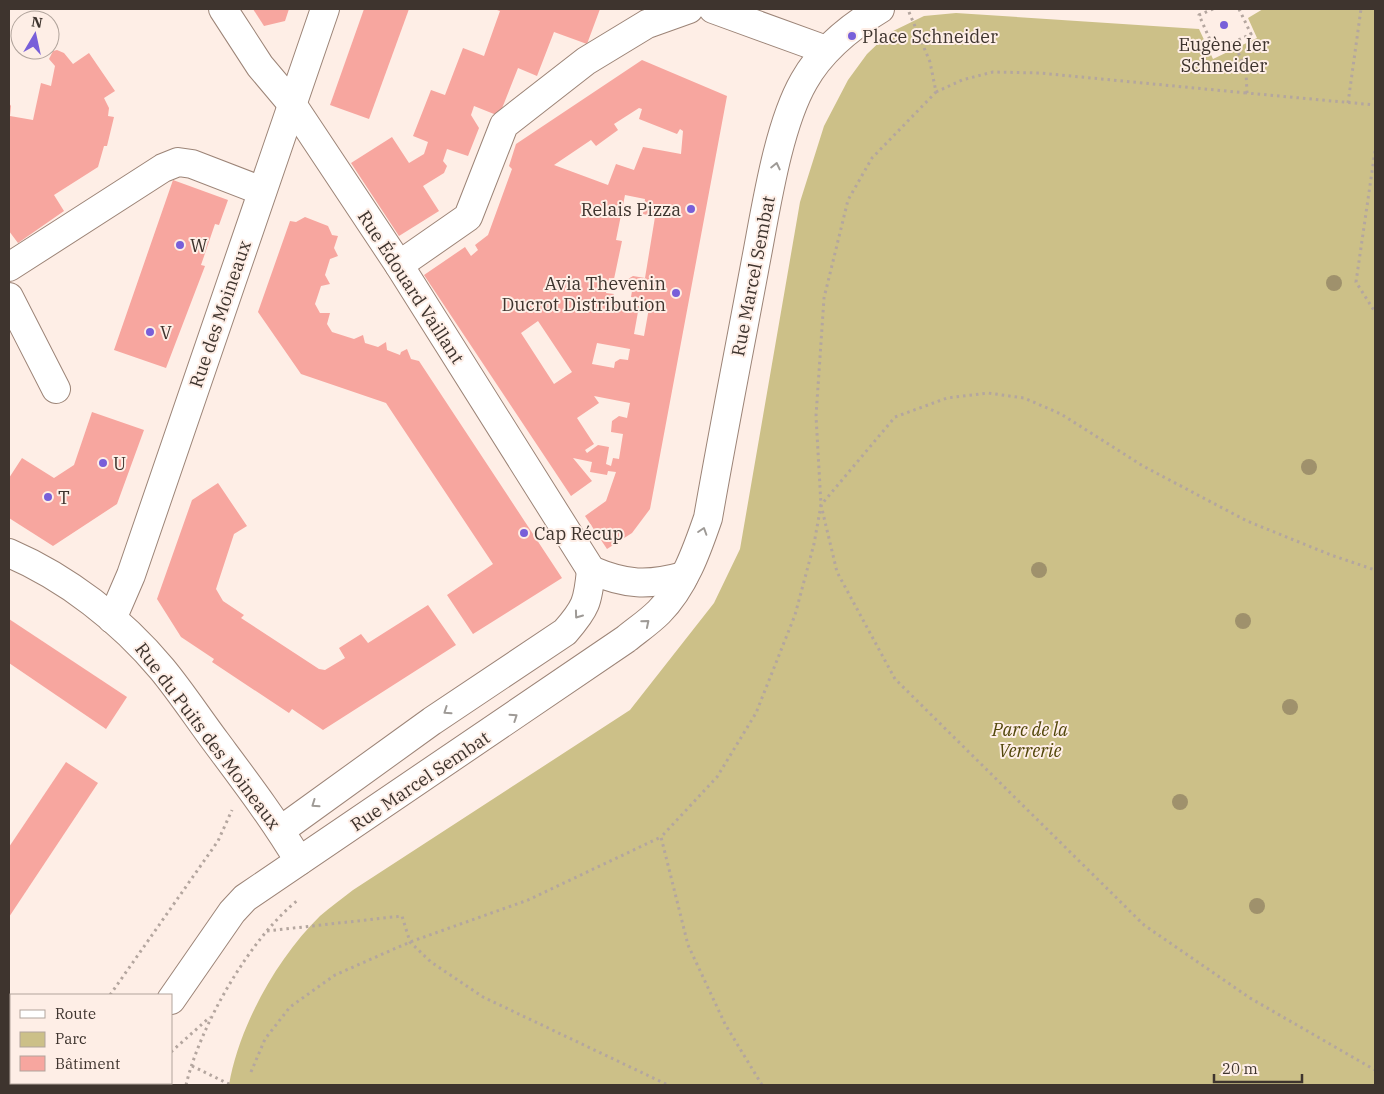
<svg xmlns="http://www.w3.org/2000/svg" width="1384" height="1094" font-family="'IBM Plex Serif',serif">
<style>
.green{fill:#ccc088}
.building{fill:#f7a69f;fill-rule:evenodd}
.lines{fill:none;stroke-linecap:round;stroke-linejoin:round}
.minor-casing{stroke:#9c8477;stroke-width:30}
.path{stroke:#b4a69f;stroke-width:3;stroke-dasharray:2.5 4;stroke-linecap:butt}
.minor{stroke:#fff;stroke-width:28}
.tree{fill:#9f916c}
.oneway{stroke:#9e9a96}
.poi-dot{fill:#785fd9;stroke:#feeee6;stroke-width:2}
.labels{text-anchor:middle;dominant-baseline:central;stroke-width:4;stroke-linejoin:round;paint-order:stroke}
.poi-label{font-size:18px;fill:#3e342e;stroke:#feeee6;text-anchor:start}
.street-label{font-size:18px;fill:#3e342e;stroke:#feeee6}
.park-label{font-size:18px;font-style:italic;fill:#514509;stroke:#feeee6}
</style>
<rect width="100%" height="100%" fill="#feeee6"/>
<path class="green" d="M1263 9H1375V1085H229C239 1026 277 958 320 916 330 907 342 899 353 890L630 710 714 603 740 549 800 202 824 126 848 80 867 54 889 33 924 16 956 13 1199 29 1213 59 1257 38 1248 18Z"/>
<g class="building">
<polygon points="253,9 289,9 285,21 264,26"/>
<polygon points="364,9 409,9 369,119 330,105"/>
<polygon points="494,9 600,9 587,44 554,32 537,76 518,68 499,116 474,106 471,115 479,128 468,156 447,149 443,161 447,166 444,173 423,186 439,211 399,236 351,163 392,137 409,163 424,154 428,142 413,136 431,90 445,95 463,48 484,56 500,11"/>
<polygon points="57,50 64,53 73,64 89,53 115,91 104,98 109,108 108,116 114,117 107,146 104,146 98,167 54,195 64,211 18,243 9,231 9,103 11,106 10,116 33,120 41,83 51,86 55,66 49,59 53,51"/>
<path d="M642 60 727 96 650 509 632 533 607 549 585 516 606 501 616 472 608 471 607 475 590 472 592 462 573 458 592 481 571 496 424 275 465 247 471 256 478 250 475 245 488 235 512 169 509 166 516 144ZM639 108 642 109 639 119 677 134 680 129 683 131 681 154 643 147 634 170 616 164 608 185 554 165 591 140 596 146 618 130 614 124ZM625 195 645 199 643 214 655 217 645 278 633 276 628 279 626 286 632 291 631 297 641 298 639 306 612 302 614 294 606 293 609 278 614 279 622 241 616 240ZM639 306 649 308 644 336 634 334ZM538 321 572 372 554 384 521 333ZM597 343 630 349 628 360 620 359 615 362 614 368 592 364ZM594 396 630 403 627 418 619 416 612 421 611 432 623 434 619 459 613 458 611 466 606 464 609 447 598 445 587 453 585 450 594 444 577 418 599 403Z"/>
<polygon points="173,180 228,200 219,225 215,224 201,265 205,266 166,368 114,350"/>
<polygon points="305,217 328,226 332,235 338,236 334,248 338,256 330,259 325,275 330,284 321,286 315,304 320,313 330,313 327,324 332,332 354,339 363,335 365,343 378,347 386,342 387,350 400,355 401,352 407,349 411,359 419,361 562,578 473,634 447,595 493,564 386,403 301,374 258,312 290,221 296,222"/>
<polygon points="92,412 144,430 117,504 53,546 9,518 9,478 22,458 54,478 74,465"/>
<polygon points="218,483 247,526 234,534 216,589 223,601 244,615 241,618 319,669 325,670 345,658 339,648 361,634 368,643 428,605 456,645 323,730 292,709 289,713 212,662 214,659 181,637 157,599 192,500"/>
<polygon points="9,619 127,697 106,729 9,663"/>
<polygon points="66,762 98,783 9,917 9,847"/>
</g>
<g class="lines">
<defs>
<g id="minor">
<polyline points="223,9 260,66 292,104 399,265 591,570"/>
<polyline points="713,9 826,50"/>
<polyline points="399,265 468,217 504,125 586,61 647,24 689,9"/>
<polyline points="9,267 163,168 178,162 192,164 262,191"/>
<polyline points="9,297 56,389"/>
<path d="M9 553C67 578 121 620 162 669 181 692 198 718 216 742 245 781 274 819 299 861"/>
<path d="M591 570C626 585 648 586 684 576"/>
<polyline points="112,619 131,575 325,9"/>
<path d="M281 830 432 721 565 632C586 608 588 602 591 570"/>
<path d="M171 1000 232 912 245 898 626 639C637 630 649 622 659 612 684 587 697 550 708 518 723 432 740 346 756 260 766 208 778 126 804 81 822 49 850 27 880 9"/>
<polyline points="113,1085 115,1083"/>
</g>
</defs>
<use href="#minor" class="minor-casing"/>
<g class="path">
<polyline points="1213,9 1199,15 1215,51 1234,42"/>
<polyline points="1239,9 1251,34 1234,42 1246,72 1247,93 1375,105"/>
<polyline points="909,12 930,62 936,92 872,158 848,200 824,298 816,416 821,505 837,572 895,679 1144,925 1250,998 1375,1070"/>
<polyline points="936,92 962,80 993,72 1040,73 1247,93"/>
<polyline points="1348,103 1361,9"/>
<polyline points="1375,151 1356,282 1375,312"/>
<polyline points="267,931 402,916 410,942 431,962 483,997 668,1085"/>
<polyline points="110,995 218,841 232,810"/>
<polyline points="171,1052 210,1017"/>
<polyline points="192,1066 231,1085"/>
<polyline points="251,1072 265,1039 290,1007 335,975 410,942 528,900 661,837"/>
<polyline points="47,1085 49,1083"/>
<polyline points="148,1085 150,1083"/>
<path d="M186 1085C200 1026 250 938 298 900"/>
<polyline points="762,1085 725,1024 688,945 661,837 717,777 756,713 795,615 814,544 821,505 895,417 947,398 988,393 1024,398 1061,414 1143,466 1247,521 1331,555 1375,570"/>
</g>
<use href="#minor" class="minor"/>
</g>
<g class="tree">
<circle cx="1334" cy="283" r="8"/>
<circle cx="1309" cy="467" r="8"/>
<circle cx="1039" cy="570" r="8"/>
<circle cx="1243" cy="621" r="8"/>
<circle cx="1290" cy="707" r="8"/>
<circle cx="1180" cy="802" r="8"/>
<circle cx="1257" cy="906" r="8"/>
</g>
<defs><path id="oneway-chevron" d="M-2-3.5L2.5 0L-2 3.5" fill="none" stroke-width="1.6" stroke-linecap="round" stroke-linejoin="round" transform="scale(1.25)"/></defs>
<g class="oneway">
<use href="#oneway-chevron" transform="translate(776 166) rotate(-77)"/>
<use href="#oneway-chevron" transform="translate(703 531) rotate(-72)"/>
<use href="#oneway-chevron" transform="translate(578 615) rotate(126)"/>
<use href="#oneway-chevron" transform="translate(646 623) rotate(-40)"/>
<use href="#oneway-chevron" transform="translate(447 711) rotate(146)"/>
<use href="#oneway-chevron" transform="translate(514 717) rotate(-34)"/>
<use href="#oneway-chevron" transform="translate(315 804) rotate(145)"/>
</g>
<g class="poi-dot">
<circle cx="1224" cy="25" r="5"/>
<circle cx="852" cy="36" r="5"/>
<circle cx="691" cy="209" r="5"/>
<circle cx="180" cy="245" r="5"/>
<circle cx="676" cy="293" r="5"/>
<circle cx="150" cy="332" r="5"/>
<circle cx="103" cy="463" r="5"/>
<circle cx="48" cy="497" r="5"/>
<circle cx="524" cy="533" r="5"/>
</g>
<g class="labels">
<g class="poi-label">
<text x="862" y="36">Place Schneider</text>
<text x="1224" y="44" text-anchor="middle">Eugène Ier<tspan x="1224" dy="21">Schneider</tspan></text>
<text x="681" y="209" text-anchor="end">Relais Pizza</text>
<text x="190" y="245">W</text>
<text x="666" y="283" text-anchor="end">Avia Thevenin<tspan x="666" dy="21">Ducrot Distribution</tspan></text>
<text x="160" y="332">V</text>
<text x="113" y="463">U</text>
<text x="58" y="497">T</text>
<text x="534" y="533">Cap Récup</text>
</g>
<g class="street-label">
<text transform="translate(753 276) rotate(-79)">Rue Marcel Sembat</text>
<text transform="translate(411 287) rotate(57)">Rue Édouard Vaillant</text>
<text transform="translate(220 314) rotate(-71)">Rue des Moineaux</text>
<text transform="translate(208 736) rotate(53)">Rue du Puits des Moineaux</text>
<text transform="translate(420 781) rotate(-34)">Rue Marcel Sembat</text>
</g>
<g class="park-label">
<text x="1030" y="729">Parc de la<tspan x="1030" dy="21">Verrerie</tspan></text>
</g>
</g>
<rect width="1384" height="1094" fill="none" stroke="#3e342e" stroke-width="20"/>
<rect x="10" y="994" width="162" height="90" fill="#feeee6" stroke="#b1a49c"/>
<rect x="20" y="1010" width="25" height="8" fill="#ffffff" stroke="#b1a49c"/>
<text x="55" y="1019" font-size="15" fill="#3e342e">Route</text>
<rect x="20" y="1032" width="25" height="15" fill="#ccc088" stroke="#b1a49c"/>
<text x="55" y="1044" font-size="15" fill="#3e342e">Parc</text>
<rect x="20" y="1056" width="25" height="15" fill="#f7a69f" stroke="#b1a49c"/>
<text x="55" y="1069" font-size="15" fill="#3e342e">Bâtiment</text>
<g transform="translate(35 35) rotate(9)"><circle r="24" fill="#feeee6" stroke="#b1a49c"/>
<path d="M0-4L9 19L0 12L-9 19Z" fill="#785fd9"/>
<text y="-8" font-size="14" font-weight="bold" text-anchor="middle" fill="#3e342e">N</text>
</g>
<path d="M1214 1074v8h88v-8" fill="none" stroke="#3e342e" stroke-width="2.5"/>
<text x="1222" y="1074" font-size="15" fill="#3e342e" stroke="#feeee6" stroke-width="4" paint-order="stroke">20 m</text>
</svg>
